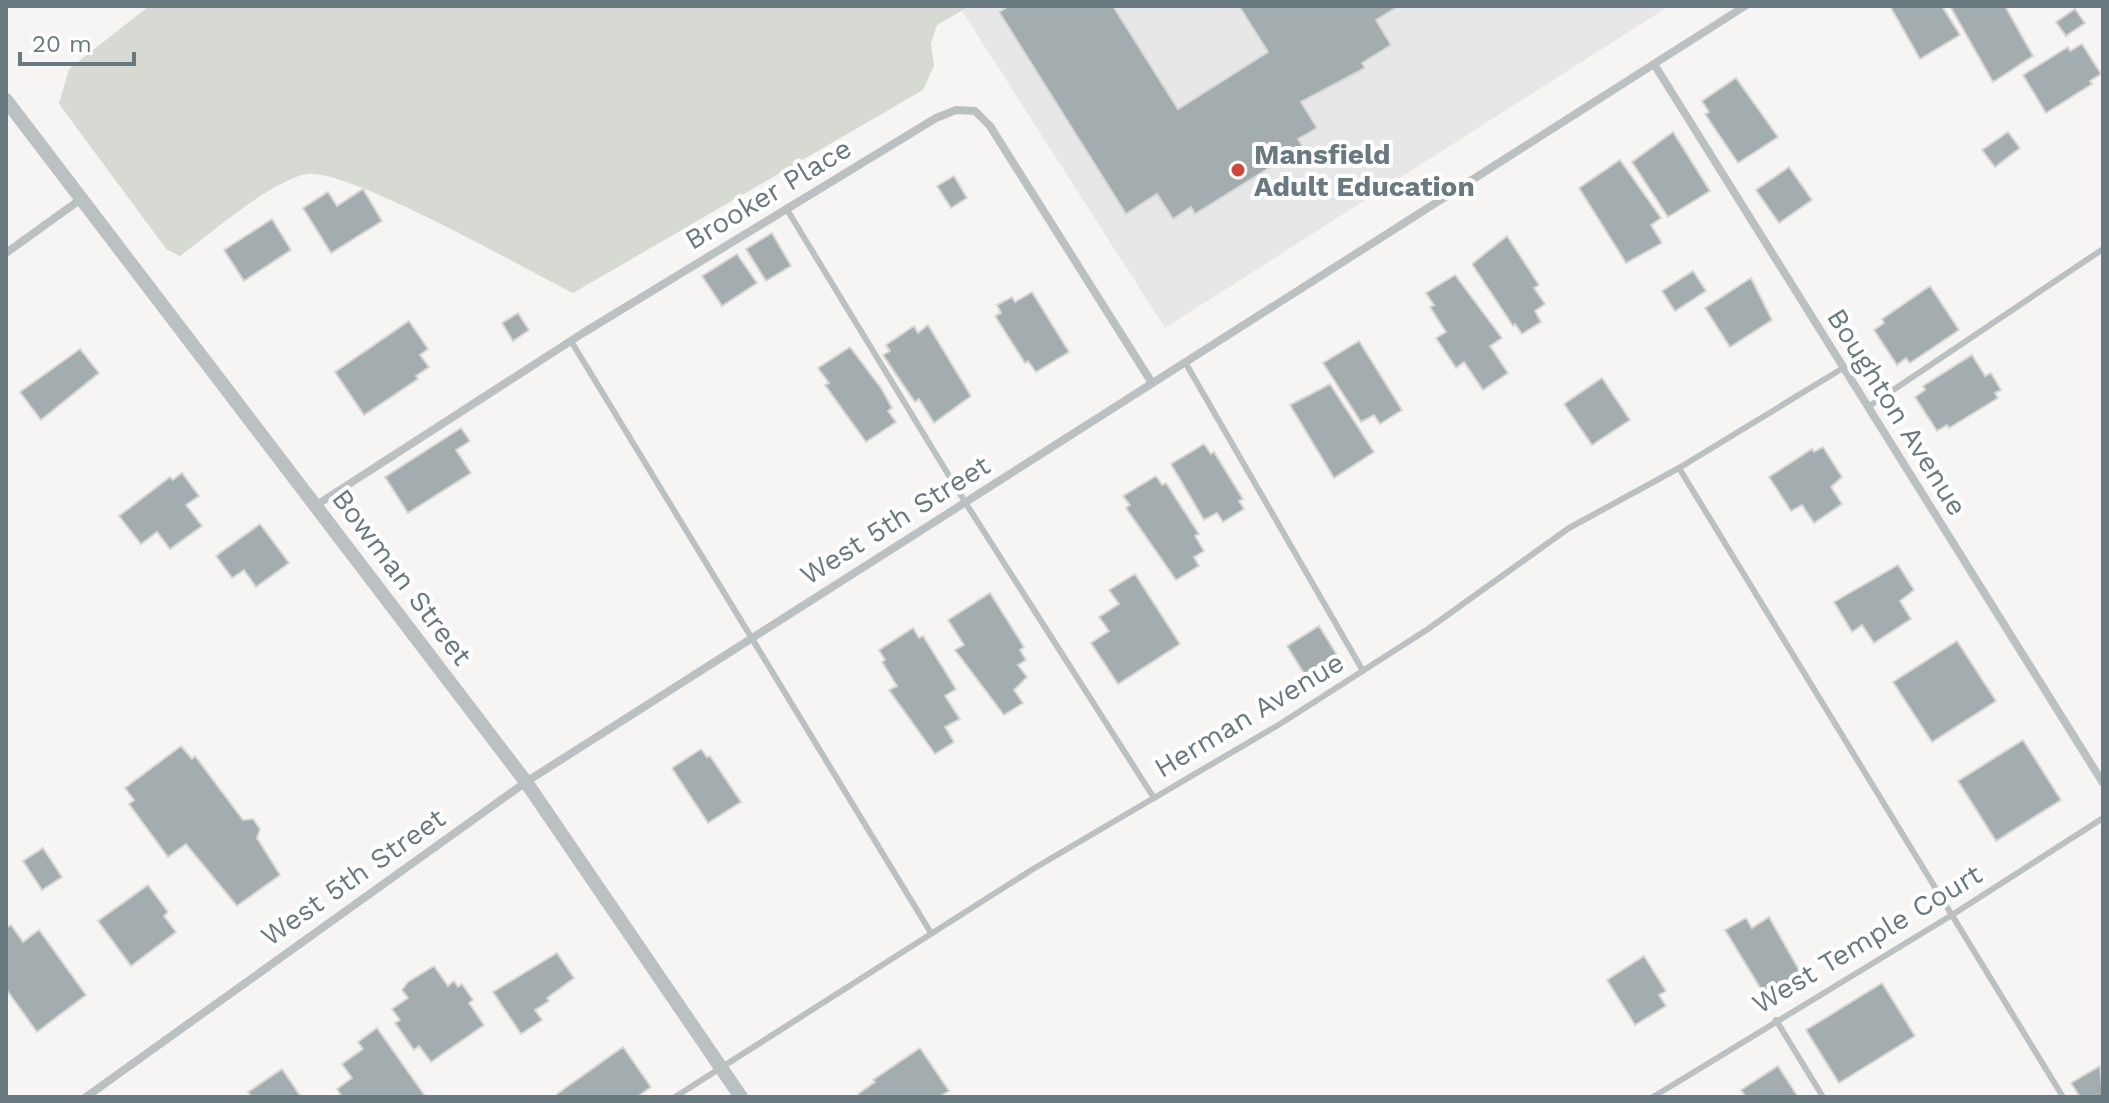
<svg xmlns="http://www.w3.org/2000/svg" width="2109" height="1103" font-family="'Work Sans',sans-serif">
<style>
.built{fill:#e6e7e6}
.green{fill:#d6dad3}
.building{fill:#a3acaf;stroke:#d7d7d5;stroke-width:2}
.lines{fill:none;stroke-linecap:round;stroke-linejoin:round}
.service{stroke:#bbc0c2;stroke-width:6}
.minor{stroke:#bbc0c2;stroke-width:8}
.tertiary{stroke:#bbc0c2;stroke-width:14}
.poi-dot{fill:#cd483b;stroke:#fff;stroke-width:3}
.labels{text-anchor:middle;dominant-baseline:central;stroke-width:8;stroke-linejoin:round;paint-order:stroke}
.poi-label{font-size:28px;font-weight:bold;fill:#687980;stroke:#fff;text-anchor:start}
.street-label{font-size:28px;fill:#687980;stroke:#fff}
</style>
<rect width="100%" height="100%" fill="#f6f5f3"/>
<polygon class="built" points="970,6 1669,6 1165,328 962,11"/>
<path class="green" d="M149 6H970L937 25 931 44 934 66 923 90 573 293C527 270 348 168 307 174 272 180 210 234 180 256L167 250 59 104 69 69Z"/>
<g class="building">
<polygon points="1009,6 1113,6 1178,109 1268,52 1239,6 1399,6 1376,20 1391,45 1362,63 1365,68 1301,102 1317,128 1298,139 1303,147 1195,214 1191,207 1173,219 1157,194 1126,214 999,12"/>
<polygon points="1890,6 1942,6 1960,35 1920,59"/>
<polygon points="1950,6 2005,6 2033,56 1993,82"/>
<polygon points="2075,9 2085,23 2066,36 2056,22"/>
<polygon points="2082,44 2101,74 2090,81 2092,84 2046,113 2023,75 2068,47 2070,51"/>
<polygon points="1736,78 1778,137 1738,163 1705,114 1709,112 1702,101"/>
<polygon points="1673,132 1710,191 1668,217 1632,162"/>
<polygon points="2008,132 2020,148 1995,167 1982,150"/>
<polygon points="1620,160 1661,218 1651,225 1662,243 1626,263 1579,188"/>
<polygon points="1789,167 1812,200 1779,223 1756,190"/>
<polygon points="954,176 967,198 951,208 937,186"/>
<polygon points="363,189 382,221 331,253 303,208 328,192 337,206"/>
<polygon points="272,219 291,250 244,281 224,250"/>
<polygon points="772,233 791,266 766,281 746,249"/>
<polygon points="1507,236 1539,285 1534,288 1545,304 1535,311 1541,322 1522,334 1515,324 1513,326 1472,264"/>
<polygon points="737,254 757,283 722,306 702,276"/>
<polygon points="1693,271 1706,291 1675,311 1662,291"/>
<polygon points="1455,275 1502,338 1490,346 1508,373 1483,390 1464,362 1456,368 1436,338 1446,332 1430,307 1434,305 1426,293"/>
<polygon points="1751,278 1772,320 1730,347 1705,308"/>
<polygon points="1930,286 1959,330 1910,363 1906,358 1897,365 1874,330 1884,323 1882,319"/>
<polygon points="1032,292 1069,352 1036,372 1028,361 1025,363 995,316 1001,313 997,305 1012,297 1015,302"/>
<polygon points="518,313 529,330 513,341 502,323"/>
<polygon points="409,321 428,349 420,355 429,367 416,376 418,379 364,415 335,372"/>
<polygon points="928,325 971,396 934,423 919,399 915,402 883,355 890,351 886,345 914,326 918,333"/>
<polygon points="1359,341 1402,410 1380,424 1374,415 1361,422 1323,363"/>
<polygon points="850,347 881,388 892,408 888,411 896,422 866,442 825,385 829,383 818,368"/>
<polygon points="80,349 99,373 41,420 20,392"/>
<polygon points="1972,355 1985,376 1991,373 2001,390 1995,393 1998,398 1949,428 1947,425 1937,431 1915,397 1925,390 1923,386"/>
<polygon points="1602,378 1630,420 1592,445 1564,404"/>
<polygon points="1330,384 1374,452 1334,478 1290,405"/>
<polygon points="461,428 470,441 456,450 471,473 408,513 385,477"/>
<polygon points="1204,444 1211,454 1214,452 1243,499 1239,501 1244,509 1223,522 1217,513 1204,520 1171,464"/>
<polygon points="1823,447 1842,477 1831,487 1842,504 1814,523 1802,505 1791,511 1769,477 1812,449 1814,452"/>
<polygon points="182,473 199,496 186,505 202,526 170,549 157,532 141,544 119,516 170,477 173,480"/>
<polygon points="1156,476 1162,485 1166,483 1199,534 1195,536 1204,551 1194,557 1199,566 1176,580 1126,508 1130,505 1123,496"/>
<polygon points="260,524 289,563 256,587 244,570 232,578 216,556"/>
<polygon points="1898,565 1914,590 1900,601 1911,619 1874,643 1862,625 1852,632 1834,602"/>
<polygon points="1135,574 1180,644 1118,684 1091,643 1109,631 1099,617 1119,604 1109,590"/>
<polygon points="990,593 1024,647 1020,650 1026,660 1018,665 1027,677 1014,690 1023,703 1004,715 955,650 964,645 948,620"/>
<polygon points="1319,626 1337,655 1305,675 1287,646"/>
<polygon points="913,628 919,638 923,636 956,689 945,696 960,719 945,727 954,742 935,754 889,690 897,686 882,662 885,660 879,650"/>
<polygon points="1957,641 1996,701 1932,742 1893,682"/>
<polygon points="2023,740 2061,800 1996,841 1958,781"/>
<polygon points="181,746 192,759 195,756 243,820 253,819 260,829 257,838 280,875 237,906 186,844 168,857 129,804 134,800 125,788"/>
<polygon points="701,749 707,757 710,756 741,802 708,823 672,768"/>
<polygon points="43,848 62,877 42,890 23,861"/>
<polygon points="148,885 168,912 164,916 176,932 131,966 98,921"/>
<polygon points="1769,917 1803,977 1767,999 1725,930 1746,918 1752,928"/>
<polygon points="11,925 23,942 39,930 86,995 37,1032 6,989 6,928"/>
<polygon points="557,953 574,978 547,998 549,1001 535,1010 542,1020 521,1034 493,992"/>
<polygon points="1644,956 1666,991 1659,995 1666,1006 1635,1025 1607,980"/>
<polygon points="434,966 448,986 454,981 458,987 462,984 473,1000 469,1003 484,1025 431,1062 419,1046 414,1050 395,1023 400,1020 392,1009 408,998 402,990 408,982"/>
<polygon points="1882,983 1915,1036 1839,1083 1806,1030"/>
<polygon points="377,1028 425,1096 424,1097 342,1097 337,1089 352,1078 342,1064 363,1049 358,1042"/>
<polygon points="623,1047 651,1087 637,1097 557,1097 557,1094"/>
<polygon points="920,1048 949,1091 939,1097 860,1097 858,1094 875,1082 873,1080"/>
<polygon points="1778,1066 1798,1097 1746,1097 1741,1090"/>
<polygon points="2100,1066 2103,1097 2080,1097 2071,1083"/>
<polygon points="282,1069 301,1097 252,1097 248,1092"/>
</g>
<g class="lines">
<g class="service">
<polyline points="786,208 965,502 1154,798"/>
<polyline points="571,341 931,933"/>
<polyline points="1185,362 1363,671"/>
<polyline points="1868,407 2103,249"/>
<polyline points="1679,468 2063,1097"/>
<polyline points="1776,1020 1823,1097"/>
<polyline points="675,1097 1033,869 1280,724 1428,629 1569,528 1679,468 1843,368"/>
<polyline points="1653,1097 1952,915 2103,818"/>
</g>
<g class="minor">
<polyline points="1654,64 2103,783"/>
<polyline points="6,253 81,199"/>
<polyline points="315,506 583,333 936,118 956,110 975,111 990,126 1152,383"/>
<polyline points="86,1097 526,782 1745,6"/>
</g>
<polyline class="tertiary" points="6,100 526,782 741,1097"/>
</g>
<circle class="poi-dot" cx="1238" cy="170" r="8"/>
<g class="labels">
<g class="poi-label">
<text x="1254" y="154">Mansfield<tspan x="1254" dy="32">Adult Education</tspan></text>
</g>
<g class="street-label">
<text transform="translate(768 194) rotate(-31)">Brooker Place</text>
<text transform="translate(1897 412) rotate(58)">Boughton Avenue</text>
<text transform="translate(895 520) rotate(-32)">West 5th Street</text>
<text transform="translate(402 577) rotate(53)">Bowman Street</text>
<text transform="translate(1249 715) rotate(-31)">Herman Avenue</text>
<text transform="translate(353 877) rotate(-35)">West 5th Street</text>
<text transform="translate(1867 939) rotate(-31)">West Temple Court</text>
</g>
</g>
<rect width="2109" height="1103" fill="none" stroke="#687980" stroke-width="16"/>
<path d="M20 52v12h114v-12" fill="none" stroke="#687980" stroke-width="4"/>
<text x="32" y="52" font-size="24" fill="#687980" stroke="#ffffff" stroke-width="6" paint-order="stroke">20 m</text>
</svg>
